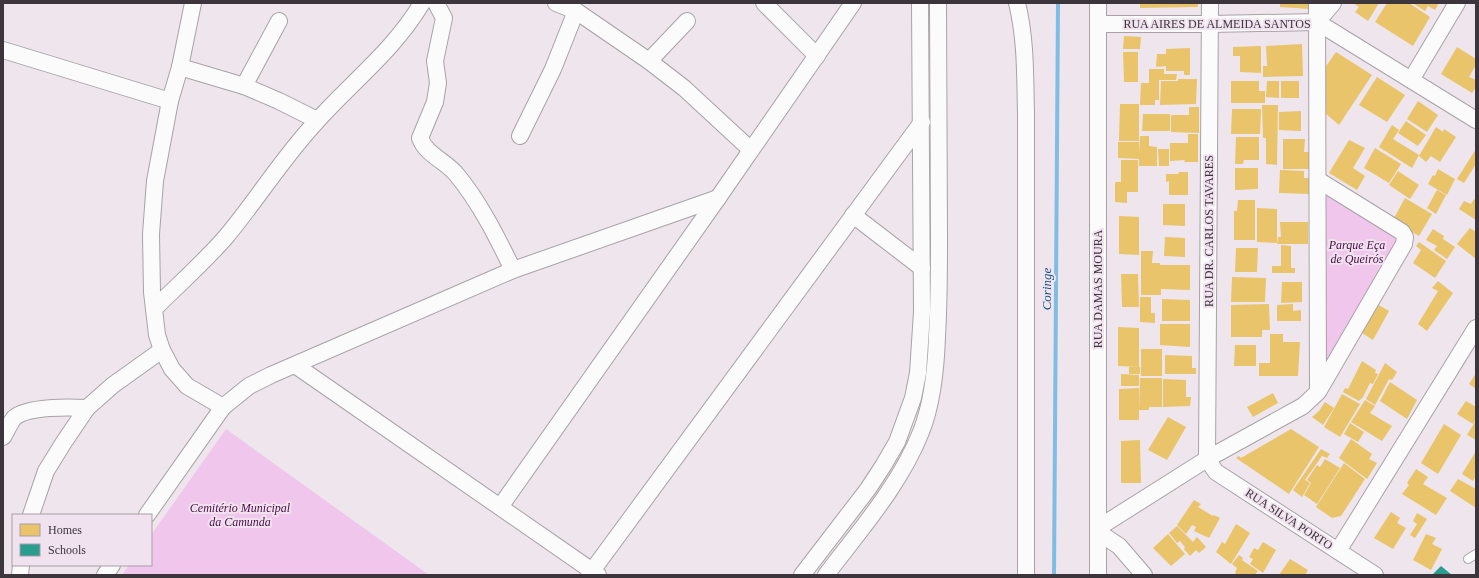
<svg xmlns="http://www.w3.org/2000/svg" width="1479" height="578" font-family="'Times New Roman',serif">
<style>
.green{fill:#f0c6ec}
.homes{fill:#e9c46a}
.schools{fill:#2a9d8f}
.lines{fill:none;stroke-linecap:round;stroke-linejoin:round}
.stream{stroke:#7fbde4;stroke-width:4}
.lane-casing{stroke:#a8a2a7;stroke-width:10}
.street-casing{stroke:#a8a2a7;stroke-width:18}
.lane{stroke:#fcfbfc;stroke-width:8}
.street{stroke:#fcfbfc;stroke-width:16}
.labels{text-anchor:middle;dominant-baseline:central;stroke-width:4;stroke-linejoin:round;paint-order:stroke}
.street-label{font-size:12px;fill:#3c363c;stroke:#f1e2ef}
.park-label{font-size:12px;font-style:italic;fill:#490c47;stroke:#f1e2ef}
.water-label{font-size:13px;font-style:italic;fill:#0c5478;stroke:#f1e2ef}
</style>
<rect width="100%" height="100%" fill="#eee6ec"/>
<g class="green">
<polygon points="1324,193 1333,194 1395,238 1398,245 1327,362 1323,359"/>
<polygon points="226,429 429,575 122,575 129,565 151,565 151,535"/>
</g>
<g class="homes">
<polygon points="1140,3 1198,3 1198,7 1140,8"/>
<polygon points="1280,3 1309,3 1310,9 1280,7"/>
<polygon points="1353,3 1379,3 1368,21 1355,12 1359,7"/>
<polygon points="1387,3 1409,3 1430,17 1413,46 1375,22"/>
<polygon points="1415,3 1439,3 1435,10 1428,6 1425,11 1414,4"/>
<polygon points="1124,36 1141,37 1140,49 1123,49"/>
<polygon points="1302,44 1303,76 1263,77 1263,66 1267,66 1266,46"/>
<polygon points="1261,46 1261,73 1240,72 1240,56 1233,56 1233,47"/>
<polygon points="1457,47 1476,59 1476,65 1469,77 1476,80 1476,87 1472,93 1441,74"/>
<polygon points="1190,48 1190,75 1184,75 1184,71 1166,71 1166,66 1156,67 1157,54 1166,54 1166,49"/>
<polygon points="1123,52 1138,52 1138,82 1124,82"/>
<polygon points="1336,52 1372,75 1339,125 1325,113 1324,69"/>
<polygon points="1149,69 1164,69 1164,74 1177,74 1176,80 1159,80 1159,100 1155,100 1155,105 1140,105 1141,83 1149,83"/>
<polygon points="1377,77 1405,95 1387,122 1359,105"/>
<polygon points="1178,79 1197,79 1196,104 1160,105 1161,81 1178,81"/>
<polygon points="1231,81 1259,81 1259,91 1265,91 1265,103 1231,103"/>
<polygon points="1267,81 1279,81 1279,98 1266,97"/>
<rect x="1281" y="81" width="18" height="17"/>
<polygon points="1418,101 1438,115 1427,132 1407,119"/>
<polygon points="1120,104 1139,104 1139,141 1119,141"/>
<polygon points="1262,105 1278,105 1277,165 1266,164 1266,138 1263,138"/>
<polygon points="1189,107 1199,107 1199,133 1171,132 1171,115 1189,115"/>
<polygon points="1232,109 1261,109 1260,134 1231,134"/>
<polygon points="1301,111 1301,131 1279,130 1279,112"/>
<polygon points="1143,114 1170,114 1170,131 1142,131"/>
<polygon points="1406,121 1426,135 1418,146 1398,133"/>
<polygon points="1392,125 1399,130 1393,139 1419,155 1412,168 1379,147"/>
<polygon points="1436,127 1443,132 1444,129 1456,137 1440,162 1431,156 1426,162 1419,156"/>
<polygon points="1188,134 1198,134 1198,162 1184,162 1185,160 1170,161 1170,143 1188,143"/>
<polygon points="1140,136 1149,136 1149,146 1157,147 1157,166 1139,166 1139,159 1118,158 1118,142 1139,142 1139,153"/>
<polygon points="1236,137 1259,137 1259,160 1244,160 1243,164 1235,164"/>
<polygon points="1283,139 1305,139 1304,152 1311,152 1311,169 1283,169"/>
<polygon points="1349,140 1365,148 1353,168 1365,176 1357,190 1329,173"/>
<polygon points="1375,148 1401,164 1389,183 1364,168"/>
<polygon points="1158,149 1169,149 1169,166 1159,166"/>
<polygon points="1476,149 1476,164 1464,183 1457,179"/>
<polygon points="1121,160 1138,160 1138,192 1127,192 1127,203 1115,202 1115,182 1121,182"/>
<polygon points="1235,168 1258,168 1258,189 1235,190"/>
<polygon points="1438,169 1455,179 1447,195 1428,184 1433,175 1435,176"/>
<polygon points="1280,170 1304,171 1304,178 1311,178 1310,194 1279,193"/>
<polygon points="1398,171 1419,185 1410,199 1389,185"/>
<polygon points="1179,172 1188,172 1188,195 1169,195 1169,181 1166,182 1166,174 1178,174"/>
<polygon points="1437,190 1446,195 1436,214 1427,208"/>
<polygon points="1405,198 1432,214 1419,236 1393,220"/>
<polygon points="1474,199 1476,201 1476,220 1459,209 1464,201 1471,204"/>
<polygon points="1238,200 1255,200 1255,240 1234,240 1234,211 1237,211"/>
<polygon points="1163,204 1185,204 1185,226 1163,225"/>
<polygon points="1257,208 1277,209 1277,243 1257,242"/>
<polygon points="1119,216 1139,217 1139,255 1119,254"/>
<polygon points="1280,222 1308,222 1308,244 1277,244 1278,237 1281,237"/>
<polygon points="1470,228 1476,232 1476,259 1457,244"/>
<polygon points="1433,229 1444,236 1443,239 1455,247 1447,259 1434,250 1437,246 1426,240"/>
<polygon points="1165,237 1185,238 1185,257 1164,256"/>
<polygon points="1419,242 1446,261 1435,278 1413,263 1421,250 1416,246"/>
<polygon points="1281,245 1291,246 1291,268 1295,268 1295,273 1272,273 1272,266 1281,266"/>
<polygon points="1236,248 1258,248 1257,272 1235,272"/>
<polygon points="1141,251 1153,251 1152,263 1160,263 1160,265 1190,265 1190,290 1161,289 1161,284 1161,295 1141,295"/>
<polygon points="1121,274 1138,274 1139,307 1122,307"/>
<polygon points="1232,277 1266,278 1265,302 1231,302"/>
<polygon points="1438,281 1453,293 1427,331 1418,324 1438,291 1432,288"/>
<polygon points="1282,282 1302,282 1302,302 1281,303"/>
<polygon points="1140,297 1151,297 1151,313 1155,313 1155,323 1140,322"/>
<polygon points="1162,299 1190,300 1190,321 1162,321"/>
<polygon points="1269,304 1270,330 1262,330 1262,337 1231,337 1231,305"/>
<polygon points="1293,304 1293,311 1301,310 1301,321 1277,321 1277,305"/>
<polygon points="1377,304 1389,311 1373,340 1362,333"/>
<polygon points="1160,324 1190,324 1190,347 1160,345"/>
<polygon points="1118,327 1139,328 1139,367 1118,366"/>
<polygon points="1270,334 1283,334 1283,342 1300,342 1298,376 1259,376 1259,363 1270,363"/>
<polygon points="1235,345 1256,345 1256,366 1234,366"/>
<rect x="1141" y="349" width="21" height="27"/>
<polygon points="1165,355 1192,356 1192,368 1196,368 1196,374 1165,374"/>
<polygon points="1362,361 1376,370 1375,373 1378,374 1373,384 1370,383 1363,397 1359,401 1343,392 1345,388 1348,389"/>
<polygon points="1385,363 1397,372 1392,380 1389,379 1375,405 1366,399"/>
<rect x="1129" y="367" width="11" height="7"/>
<polygon points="1476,373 1476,389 1469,384"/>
<polygon points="1121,374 1139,375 1139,386 1121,386"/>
<polygon points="1140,378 1162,378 1162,407 1149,407 1149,410 1139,410"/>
<polygon points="1163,379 1186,380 1186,397 1191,397 1190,406 1163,407"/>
<polygon points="1390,382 1417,400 1407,419 1380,401"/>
<polygon points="1139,388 1139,420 1119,420 1119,389"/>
<polygon points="1273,393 1278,403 1253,417 1247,407"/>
<polygon points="1342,394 1360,404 1340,437 1324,427"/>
<polygon points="1365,400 1375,406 1370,413 1392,426 1382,441 1351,422"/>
<polygon points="1466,401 1476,407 1476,419 1473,424 1457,414"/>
<polygon points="1325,402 1334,408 1323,425 1312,417 1319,411"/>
<polygon points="1168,417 1186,427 1167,460 1148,450"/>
<polygon points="1476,420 1476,440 1467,435"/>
<polygon points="1350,423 1364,432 1358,442 1344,434"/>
<polygon points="1444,424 1461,435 1438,474 1421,463"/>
<polygon points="1291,429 1319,447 1289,494 1236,458 1239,456 1241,458"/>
<polygon points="1351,439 1372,454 1369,459 1377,463 1367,479 1339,458"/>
<polygon points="1140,440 1141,483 1121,483 1121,441"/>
<polygon points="1321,449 1330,454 1327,458 1322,456 1305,480 1310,483 1302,497 1293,490"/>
<polygon points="1476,451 1476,476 1473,481 1462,474"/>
<polygon points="1325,459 1340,468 1317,504 1304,495 1311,483 1307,480 1317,465 1320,467"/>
<polygon points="1344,463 1365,479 1341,516 1332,518 1316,507"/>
<polygon points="1416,469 1428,477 1423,484 1447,498 1436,515 1402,494 1409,485 1407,483"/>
<polygon points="1458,479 1476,489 1476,508 1450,491"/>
<polygon points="1194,500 1201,504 1198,507 1213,516 1214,515 1220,518 1209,538 1194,531 1196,527 1192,525 1186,534 1177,525"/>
<polygon points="1391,512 1400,518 1397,523 1406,528 1393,549 1374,538"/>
<polygon points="1417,513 1427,519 1415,538 1410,535 1417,524 1413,521"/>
<polygon points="1236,524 1250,533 1231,564 1216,552 1222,542 1225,544"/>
<polygon points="1177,526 1193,542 1197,537 1206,547 1199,553 1196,550 1190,556 1184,549 1185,547 1180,541 1177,543 1169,533"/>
<polygon points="1168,534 1185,554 1171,566 1153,548"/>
<polygon points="1426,534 1436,538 1432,544 1442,549 1431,570 1413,560"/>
<polygon points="1263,542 1276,550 1263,573 1250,564 1253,559 1249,557 1254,548 1258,550"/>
<polygon points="1239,555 1243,558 1242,560 1258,571 1255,575 1237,575 1235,573 1237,568 1232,564"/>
<polygon points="1290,559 1308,570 1305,575 1279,575"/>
</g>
<polygon class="schools" points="1441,566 1452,575 1432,575"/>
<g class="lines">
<polyline class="stream" points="1054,575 1058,3"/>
<defs>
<polyline id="lane" points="1468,559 1476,554"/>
<g id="street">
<polyline points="193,3 180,67 170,101 155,181 151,234 152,292 157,335 162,350 172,369 187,386 223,407"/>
<path d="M436 3 444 18 435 61 438 83 435 102 420 138C426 155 446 161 457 175 480 203 497 237 513 270"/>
<polyline points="556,3 576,11 649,61 684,88 751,150"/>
<polyline points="764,3 817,56"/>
<path d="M1017 3C1026 39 1025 76 1026 113V575"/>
<polyline points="1210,3 1207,459 1216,472 1375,575"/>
<polyline points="1317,3 1318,391"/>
<polyline points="1317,22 1333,3"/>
<polyline points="1098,24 1210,24 1317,22 1476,120"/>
<polyline points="3,50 170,101"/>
<polyline points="649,61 687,21"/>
<polyline points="180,67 244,86 279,101 317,120"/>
<polyline points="1411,80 1457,3"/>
<polyline points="244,86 279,21"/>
<polyline points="520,136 553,69 576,11"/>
<polyline points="853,215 922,268"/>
<path d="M154 309C178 285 203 263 225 238 257 200 283 157 317 121 353 81 394 50 422 3"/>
<polyline points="295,365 598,575"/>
<path d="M3 437C6 432 10 423 14 418 27 406 71 407 87 408"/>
<polyline points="500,507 718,198 853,3"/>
<polyline points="31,515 46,471 64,442 87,408 113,385 162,350"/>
<polyline points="147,515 223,407 249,386 271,375 513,270 718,198"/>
<polyline points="1098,528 1207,459 1303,406 1318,392 1404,244 1405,237 1402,232 1318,180"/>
<polyline points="1098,532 1119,546 1144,575"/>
<polyline points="1338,551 1476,328"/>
<polyline points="20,575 21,565"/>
<polyline points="105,575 112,565"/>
<polyline points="589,575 922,122"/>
<polyline points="802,575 868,489 883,466 897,442 913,398 918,373 922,312 920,3"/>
<path d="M826 575C860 530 900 485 921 432 933 402 936 368 937 336 939 304 939 272 939 239 938 161 938 82 938 3"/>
<polyline points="1098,575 1098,3"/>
</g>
</defs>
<use href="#lane" class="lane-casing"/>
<use href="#street" class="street-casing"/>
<use href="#lane" class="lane"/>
<use href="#street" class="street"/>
</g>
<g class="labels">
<g class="street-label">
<text x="1217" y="24">RUA AIRES DE ALMEIDA SANTOS</text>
<text transform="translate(1209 231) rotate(-90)">RUA DR. CARLOS TAVARES</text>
<text transform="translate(1098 289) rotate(-90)">RUA DAMAS MOURA</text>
<text transform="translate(1289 519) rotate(33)">RUA SILVA PORTO</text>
</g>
<g class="park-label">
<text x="1357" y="245">Parque Eça<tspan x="1357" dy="14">de Queirós</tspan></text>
<text x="240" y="508">Cemitério Municipal<tspan x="240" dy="14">da Camunda</tspan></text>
</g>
<g class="water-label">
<text transform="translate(1046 289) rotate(-90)">Coringe</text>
</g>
</g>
<rect width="1479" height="578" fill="none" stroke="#3c363c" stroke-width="8"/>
<rect x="12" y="514" width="140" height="52" fill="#f1e2ef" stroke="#a99da7"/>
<rect x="20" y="524" width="20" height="12" fill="#e9c46a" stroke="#a99da7"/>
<text x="48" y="534" font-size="12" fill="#3c363c">Homes</text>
<rect x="20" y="544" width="20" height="12" fill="#2a9d8f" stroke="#a99da7"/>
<text x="48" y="554" font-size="12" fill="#3c363c">Schools</text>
</svg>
